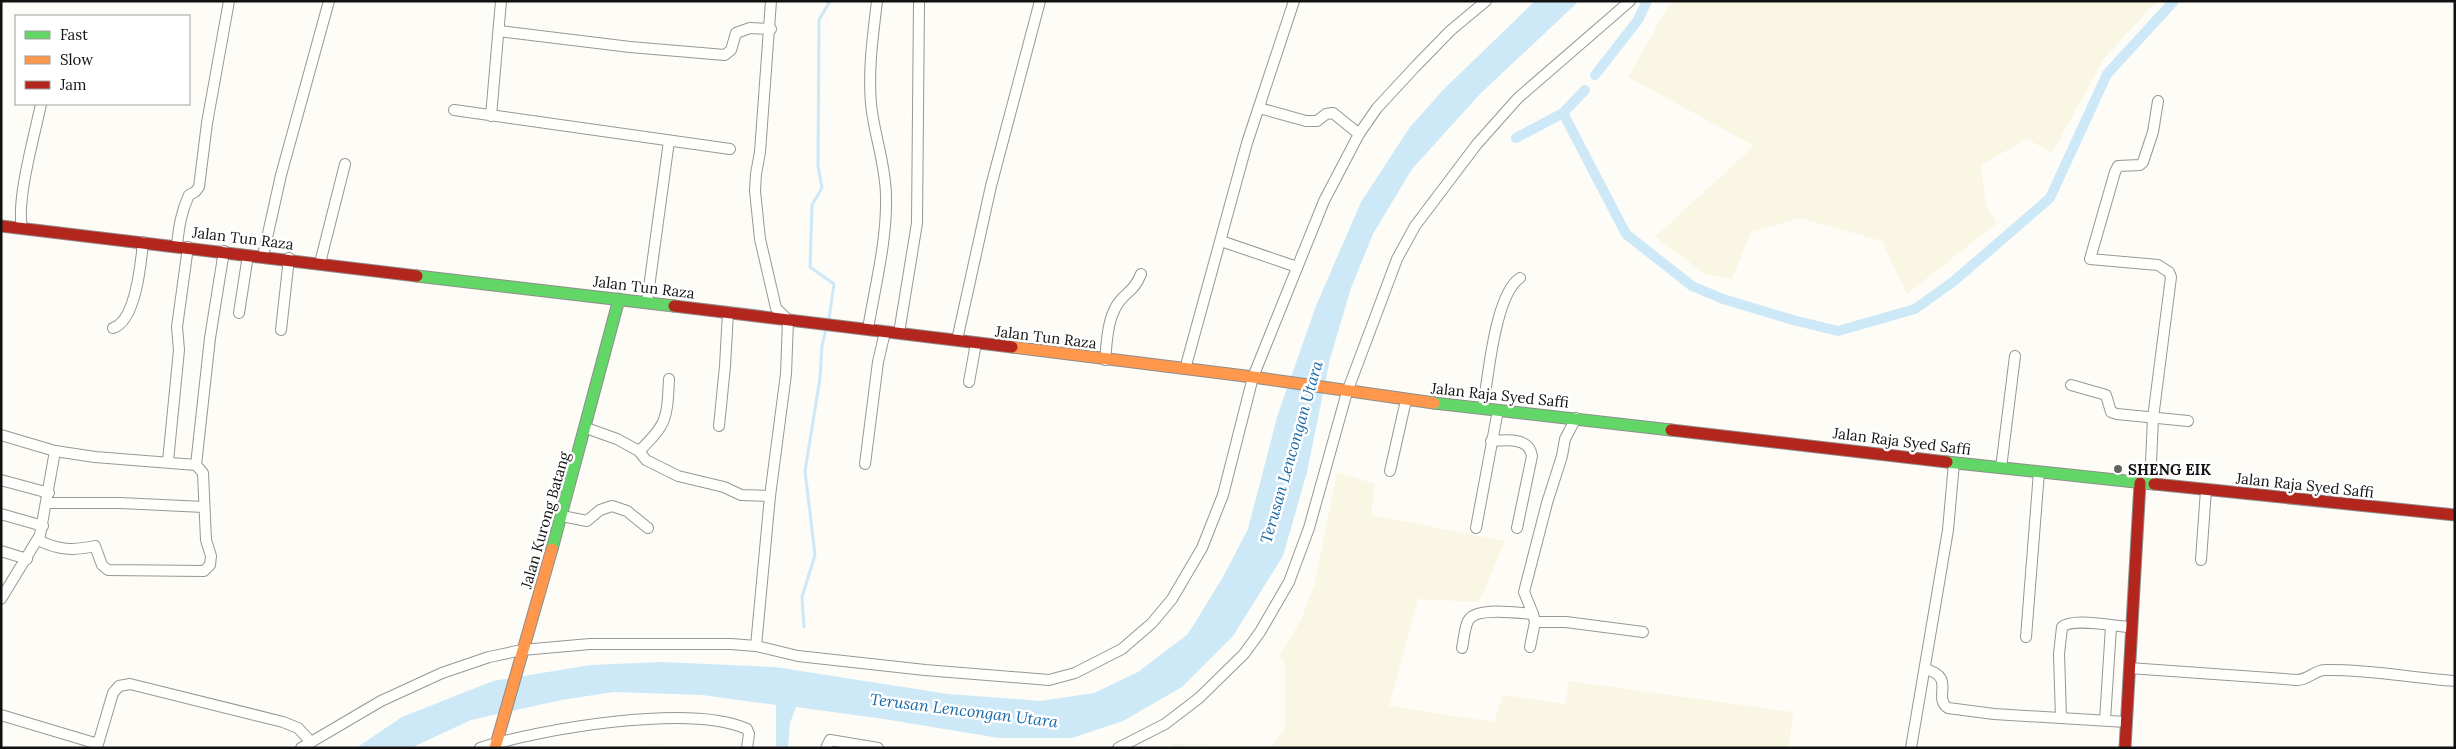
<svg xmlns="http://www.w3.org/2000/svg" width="2456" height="749" font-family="Lora,serif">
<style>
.farmland{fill:#f9f7e4}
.water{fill:#cde8f7}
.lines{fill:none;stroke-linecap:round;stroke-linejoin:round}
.stream{stroke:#cde8f7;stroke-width:3}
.canal{stroke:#cde8f7;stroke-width:10}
.street-casing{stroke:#979795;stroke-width:12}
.fast-casing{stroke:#8e8d8b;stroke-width:13}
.slow-casing{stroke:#8e8d8b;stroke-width:13}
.jam-casing{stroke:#8e8d8b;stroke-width:13}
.street{stroke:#fffffe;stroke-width:10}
.fast{stroke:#63d668;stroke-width:11}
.slow{stroke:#ff974d;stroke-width:11}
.jam{stroke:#b3261e;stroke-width:11}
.poi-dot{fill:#646362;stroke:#fff;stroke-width:2}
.labels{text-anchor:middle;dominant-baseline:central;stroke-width:5;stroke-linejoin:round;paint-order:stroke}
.street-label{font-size:15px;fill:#111;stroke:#fff}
.poi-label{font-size:15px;font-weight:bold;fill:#111;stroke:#fff;text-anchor:start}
.water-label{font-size:16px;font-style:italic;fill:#1768a6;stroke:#fff}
</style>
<rect width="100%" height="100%" fill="#fdfcf7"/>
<g class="farmland">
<polygon points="1675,1 2157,1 2105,57 2052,153 2027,139 1981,165 1986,206 1997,223 1907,294 1882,241 1800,218 1751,232 1732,279 1705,274 1655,237 1754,146 1628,77 1666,10"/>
<polygon points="1337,472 1375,484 1371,515 1505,541 1479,602 1418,599 1389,706 1494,722 1503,695 1565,704 1569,681 1793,712 1789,748 1270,748 1285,728 1285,664 1279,656 1301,620 1314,586"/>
<polygon points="1175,744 1262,748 1167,748"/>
<polygon points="661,745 663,748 580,748 581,748"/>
</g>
<polygon class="water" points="1535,1 1579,1 1481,93 1412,169 1373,234 1351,288 1330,359 1307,472 1283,556 1233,636 1182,687 1123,721 1072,738 999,738 884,719 796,707 790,723 788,748 776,748 776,705 702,695 614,692 561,700 471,720 411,748 356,748 402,717 493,681 591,665 661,662 775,667 948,694 1041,701 1094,693 1138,672 1188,634 1223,577 1248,529 1278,414 1316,306 1361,202 1410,127 1443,90"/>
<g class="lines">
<g class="stream">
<polyline points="829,319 834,284 810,267 812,205 822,188 818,166 819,20 830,1"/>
<polyline points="804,627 802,597 815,555 805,471 820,378 822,345 826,330"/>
</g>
<g class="canal">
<polyline points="1595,75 1638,20 1647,1"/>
<polyline points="1585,90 1563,113 1626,234 1692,286 1723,299 1793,320 1838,331 1915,309 1954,281 2050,198 2107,74 2174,1"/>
<polyline points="1516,138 1563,113"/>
</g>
<defs>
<g id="street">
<polyline points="499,31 630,47 725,55 731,50 736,33 750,28 771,29"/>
<polyline points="1259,108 1306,121 1317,121 1326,114 1333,113 1359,134"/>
<polyline points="454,110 730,149"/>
<polyline points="491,116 501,1"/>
<path d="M22 228C16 199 35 134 41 104"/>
<polyline points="1221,241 1297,267"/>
<path d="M177 245C179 227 181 212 189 195L195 192 199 187 207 123 229 1"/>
<polyline points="263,256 281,175 329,1"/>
<polyline points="320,263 345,164"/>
<polyline points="647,302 669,141"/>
<polyline points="239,313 248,255"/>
<path d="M113 328C136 321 141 263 143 242"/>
<path d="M868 329C875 286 887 241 886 197 886 165 874 135 871 104 868 69 873 35 877 1"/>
<polyline points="281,330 289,258"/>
<polyline points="899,333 917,223 919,1"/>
<polyline points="957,340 991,186 1040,1"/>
<path d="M1105 360C1107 342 1107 321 1117 305 1125 292 1134 292 1141 274"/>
<polyline points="1185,369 1247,143 1294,1"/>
<polyline points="969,382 976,343"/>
<polyline points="2071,385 2106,395 2111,412 2117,414 2188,421"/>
<path d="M1483 408C1488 378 1495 294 1520 278"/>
<polyline points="719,426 725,366 728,312"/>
<path d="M586 428 617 439 639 451C668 424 667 417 669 379"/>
<path d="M1 435 55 451 95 457 196 465 203 473 206 540 211 556 210 565 204 571 108 570 102 565 95 546C73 551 58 550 38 540"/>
<path d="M1491 441C1507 440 1529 437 1532 456L1517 528"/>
<polyline points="639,451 646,460 678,476 724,487 741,495 770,496"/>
<polyline points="168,461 179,350 177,327 188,247"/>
<polyline points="865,464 878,362 885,332"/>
<polyline points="196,465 210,338 224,251"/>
<polyline points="2001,468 2015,356"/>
<polyline points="1390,471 1406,400"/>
<polyline points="1,480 49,493"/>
<polyline points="2150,484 2153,418 2171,277 2169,272 2158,265 2090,259 2115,172 2118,166 2140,165 2143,162 2153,132 2158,101"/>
<polyline points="47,503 120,503 204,507"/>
<polyline points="1,514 43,526"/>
<polyline points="562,516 587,521 600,510 612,506 627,511 648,528"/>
<polyline points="1476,528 1498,410"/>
<polyline points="1,551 27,559"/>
<polyline points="2201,560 2206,490"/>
<polyline points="1,599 40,535 55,451"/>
<polyline points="1533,614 1535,622 1566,622 1643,632"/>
<polyline points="2026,637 2039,472"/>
<polyline points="756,646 770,496 786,374 788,320 776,308 760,239 755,191 756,174 760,152 771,1"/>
<polyline points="1530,647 1535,622"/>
<path d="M1462 648C1464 640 1464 629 1468 621 1475 606 1518 613 1533 614L1524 592 1547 503 1562 456 1565 439 1576 418"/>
<path d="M2129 668 2297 680C2308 680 2315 670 2325 670 2369 669 2411 678 2455 681"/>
<path d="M1925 669C1957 677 1932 697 1948 708L1994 714 2126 722"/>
<polyline points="1,715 98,744 113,693 119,686 130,684 283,722 298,728 311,742"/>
<path d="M2061 718 2059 654 2062 627C2073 617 2116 627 2132 627"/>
<polyline points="2105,720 2111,627"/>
<polyline points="301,748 381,701 442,673 489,657 522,650 590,644 731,644 756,646 798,656 925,670 1049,680 1075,673 1122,649 1152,623 1172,599 1202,548 1223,495 1253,377 1324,201 1359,134 1377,108 1415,67 1450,31 1486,1"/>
<path d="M480 748C540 729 691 703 747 729L749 734 747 748"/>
<polyline points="826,748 830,740 878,748"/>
<polyline points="1118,748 1165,724 1199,698 1244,654 1260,632 1289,582 1309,528 1347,392 1397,259 1415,226 1477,144 1518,98 1630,1"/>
<polyline points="1911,748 1948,530 1954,463"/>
</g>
<g id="fast">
<polyline points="417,276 674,306"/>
<polyline points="1434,403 1671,430"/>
<polyline points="1947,462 2154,484"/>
<polyline points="552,549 619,299"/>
</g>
<g id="slow">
<polyline points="1012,347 1253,377 1434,403"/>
<polyline points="495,748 552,549"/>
</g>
<g id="jam">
<polyline points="1,226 417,276"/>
<polyline points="674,306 1012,347"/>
<polyline points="1671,430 1947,462"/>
<polyline points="2154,484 2455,515"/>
<polyline points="2125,748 2140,483"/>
</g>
</defs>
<use href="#street" class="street-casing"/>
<use href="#fast" class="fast-casing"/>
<use href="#slow" class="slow-casing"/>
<use href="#jam" class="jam-casing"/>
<use href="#street" class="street"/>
<use href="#fast" class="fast"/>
<use href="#slow" class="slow"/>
<use href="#jam" class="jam"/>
</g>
<circle class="poi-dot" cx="2118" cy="469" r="5"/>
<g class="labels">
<g class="street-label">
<text transform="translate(243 238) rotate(7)">Jalan Tun Raza</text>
<text transform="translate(644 287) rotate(7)">Jalan Tun Raza</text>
<text transform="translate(1046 337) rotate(7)">Jalan Tun Raza</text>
<text transform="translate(1500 395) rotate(6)">Jalan Raja Syed Saffi</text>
<text transform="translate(1902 441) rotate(7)">Jalan Raja Syed Saffi</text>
<text transform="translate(2305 485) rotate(6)">Jalan Raja Syed Saffi</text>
<text transform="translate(545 520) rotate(-74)">Jalan Kurong Batang</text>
</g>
<g class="poi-label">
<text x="2128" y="469">SHENG EIK</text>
</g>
<g class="water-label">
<text transform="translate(1291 452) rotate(-74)">Terusan Lencongan Utara</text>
<text transform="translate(964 710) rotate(7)">Terusan Lencongan Utara</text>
</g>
</g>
<rect width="2456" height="749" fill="none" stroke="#111111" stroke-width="5"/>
<rect x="15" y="15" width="175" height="90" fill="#ffffff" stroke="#a0a0a0"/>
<rect x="25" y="31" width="25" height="8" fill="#63d668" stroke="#a0a0a0"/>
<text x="60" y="40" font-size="15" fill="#111111">Fast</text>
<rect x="25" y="56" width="25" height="8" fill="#ff974d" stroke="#a0a0a0"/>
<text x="60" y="65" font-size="15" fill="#111111">Slow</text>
<rect x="25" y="81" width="25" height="8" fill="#b3261e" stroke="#a0a0a0"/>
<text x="60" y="90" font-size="15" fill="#111111">Jam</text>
</svg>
